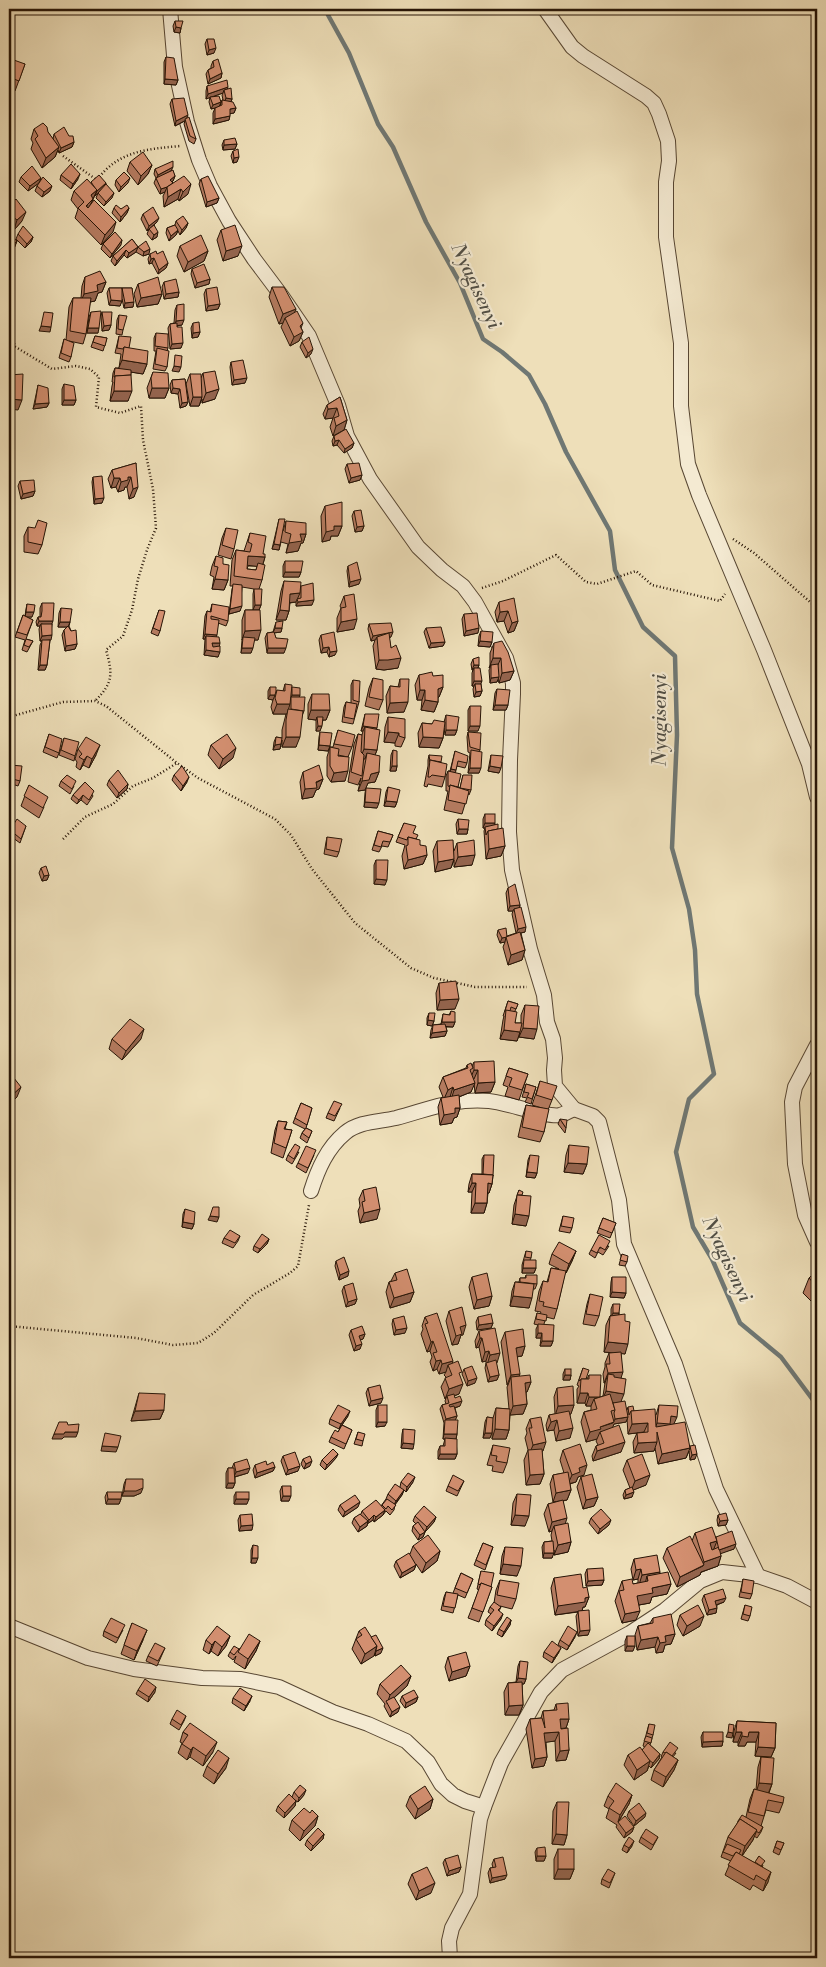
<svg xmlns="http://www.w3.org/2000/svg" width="826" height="1967" font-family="'Libre Bodoni',serif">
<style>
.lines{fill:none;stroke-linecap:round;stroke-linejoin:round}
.stream{stroke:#6f7773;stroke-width:4.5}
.street-casing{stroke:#584733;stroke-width:16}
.path{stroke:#261406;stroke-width:2.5;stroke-dasharray:1 2.5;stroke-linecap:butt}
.street{stroke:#f4ead2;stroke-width:14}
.wall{fill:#b57b60;stroke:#261406;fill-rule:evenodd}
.shaded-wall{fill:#94644e;stroke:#261406}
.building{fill:#d38f70;stroke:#261406}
.labels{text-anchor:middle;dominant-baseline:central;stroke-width:4.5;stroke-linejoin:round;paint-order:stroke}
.water-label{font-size:19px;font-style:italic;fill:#504e45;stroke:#f4ead2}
</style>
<rect width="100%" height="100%" fill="#eedfb9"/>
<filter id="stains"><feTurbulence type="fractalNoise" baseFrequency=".004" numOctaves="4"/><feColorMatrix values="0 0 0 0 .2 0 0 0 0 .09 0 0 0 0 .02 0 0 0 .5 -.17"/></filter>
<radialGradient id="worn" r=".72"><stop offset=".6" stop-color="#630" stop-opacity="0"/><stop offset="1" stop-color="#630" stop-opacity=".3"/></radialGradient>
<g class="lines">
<polyline class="stream" points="329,9 328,15 349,53 378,124 393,147 426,222 460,283 483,339 502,352 529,375 545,404 566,452 610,531 615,570 643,627 675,656 677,735 672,848 689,909 695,950 697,994 714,1074 689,1099 676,1152 693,1227 712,1259 740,1323 781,1357 813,1400 817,1409"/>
<defs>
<g id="street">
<polyline points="170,9 175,67 187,122 199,160 210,186 229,221 254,259 281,295 309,336 338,405 347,436 370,479 418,547 442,570 463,586 475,602 506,658 513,683 513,694 510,760 509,832 512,870 530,949 544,995 547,1022 553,1039 555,1058 554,1070 555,1086 574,1109 593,1116 599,1122 619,1200 624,1244 675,1364 716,1489 758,1576"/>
<polyline points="545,9 572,47 583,56 646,96 654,103 659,114 668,141 669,161 666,182 666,237 681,343 681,406 688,464 699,495 764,650 809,764 817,797"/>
<polyline points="817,1045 795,1087 792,1102 795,1164 805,1215 817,1242"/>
<path d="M311 1191C318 1169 327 1148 345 1133 359 1121 379 1122 396 1118 430 1109 453 1098 489 1101 505 1102 548 1118 560 1115 564 1114 569 1111 574 1109"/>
<polyline points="9,1626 88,1658 134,1669 202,1678 241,1679 279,1687 333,1712 368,1724 406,1741 428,1762 441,1784 453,1795 465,1801 484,1807"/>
<polyline points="450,1958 449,1941 452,1928 470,1894 480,1819 484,1807 501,1763 541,1692 562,1670 630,1633 665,1610 700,1581 722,1572 758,1576 787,1586 817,1602"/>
</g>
</defs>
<use href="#street" class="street-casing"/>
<g class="path">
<path d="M63 156 97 180C118 151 147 149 180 146"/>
<path d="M9 343 52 369 76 366 90 369 99 377 96 407 120 413 141 406 143 440 153 489 156 528 147 550 138 579 132 610 123 636 106 650C113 674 113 683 95 701"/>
<polyline points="733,539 754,553 817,608"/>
<polyline points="482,588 503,581 556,555 586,582 597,584 636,571 652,585 720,601 725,594"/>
<polyline points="9,717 63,702 95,701 106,706 177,763"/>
<polyline points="63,839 85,817 113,804 133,786 153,778 177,763 198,778 275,819 291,835 312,869 355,923 411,968 434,978 475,987 527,987"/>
<polyline points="9,1326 136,1338 173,1345 198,1343 214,1333 253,1295 290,1273 298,1266 309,1205"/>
</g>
<use href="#street" class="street"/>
</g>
<g class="wall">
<polygon points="175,21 181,28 180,33 174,32 173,26"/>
<polygon points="207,39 214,53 207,55 205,44"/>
<polygon points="166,57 178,80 176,85 164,84 164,62"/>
<polygon points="213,61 222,73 221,78 208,84 206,74 208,70 211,68 211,66"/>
<polygon points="25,64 15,91 9,88 9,66"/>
<path d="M207 86 227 89 232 99 231 102 236 108 234 113H230L229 120 213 124V113L215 108 211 109 209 102 210 97 206 99V91ZM223 93 222 95 223 100H222L220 106 211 97Z"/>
<polygon points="172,99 186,119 196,139 194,144 189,141 184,124 185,121 175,126 170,104"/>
<polygon points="34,129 48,132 53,139 54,134 69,136 74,142 72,147 59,153 58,150 55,157 42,168 31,149 33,143 31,139"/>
<polygon points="224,140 237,144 235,149 223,150 222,145"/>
<polygon points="233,151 237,162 233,163 231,156"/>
<polygon points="130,162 152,165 148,174 138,185 127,171"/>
<polygon points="155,169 172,170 175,176 173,181 172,182 188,194 179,201 178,199 164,207 163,196 165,192 160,194 154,183 156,178 154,174"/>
<polygon points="61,175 78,179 71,189 60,180"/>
<polygon points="21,177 41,178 39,183 28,191 19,182"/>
<polygon points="201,179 219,198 217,203 206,207 199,184"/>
<polygon points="116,180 128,183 119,192 115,185"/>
<polygon points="91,183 106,183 105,186 112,198 104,206 96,198 98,193 95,195 91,204 113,232 101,245 75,218 78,209 71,200 74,191"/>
<polygon points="37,186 50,191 42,197 35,191"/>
<polygon points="9,206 22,221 14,230 9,226"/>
<polygon points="114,208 121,209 129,208 127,213 120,222 112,213"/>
<polygon points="143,214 157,222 154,225 157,237 152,240 147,234 149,229 147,231 141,219"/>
<polygon points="176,221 188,223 186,228 180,235 178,231 176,235 169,241 166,233 167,228 175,225"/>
<polygon points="221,230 238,256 223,261 217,240"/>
<polygon points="9,234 17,241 13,251 10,255 9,254"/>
<polygon points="18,234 33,237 31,242 25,248 16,239"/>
<polygon points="132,239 138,247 149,254 143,256 136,252 127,258 124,255 115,266 111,261 113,256"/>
<polygon points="103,244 121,245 110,258 101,249"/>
<polygon points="180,246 208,251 204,261 184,272 177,256"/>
<polygon points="150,254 157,254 168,263 166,268 158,274 152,263 149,264 148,259"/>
<polygon points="192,269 210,279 209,284 195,288 191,274"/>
<polygon points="85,277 106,282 102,292 98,293 95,301 90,302 86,334 83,344 69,341 71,357 69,362 59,358 64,339 66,340 69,307 73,298 81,298 82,286"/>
<polygon points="164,282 179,292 178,297 164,299 162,287"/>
<polygon points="138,284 162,294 158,304 137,307 134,294"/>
<polygon points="272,287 296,309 294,312 303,332 299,341 290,346 281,327 283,323 279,324 269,297"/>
<polygon points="109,288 132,288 133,307 124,308 122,299 120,306 109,305 107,293"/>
<polygon points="206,289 220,304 218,309 206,311 204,294"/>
<polygon points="177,305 182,325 177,326 177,327 181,348 170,349 168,328 170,324 174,323 175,310"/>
<polygon points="91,312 98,333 87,333 89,317"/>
<polygon points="102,312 111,325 109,330 102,331 101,316"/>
<polygon points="119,315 123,330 122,335 116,334 117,320"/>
<polygon points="193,323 200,332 198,337 192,338 191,328"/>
<polygon points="156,333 168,348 167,351 167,367 165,371 153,369 156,351 154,351 154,338"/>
<polygon points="95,336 107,338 103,351 91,347"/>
<polygon points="119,336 129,348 147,364 143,374 131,372 128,401 110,401 112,386 113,382 112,382 113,373 115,368 119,368 121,354 115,353"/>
<polygon points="9,342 12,354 9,367"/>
<polygon points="302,342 311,354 306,358 300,347"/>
<polygon points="231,362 245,383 232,385 230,367"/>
<polygon points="153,372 169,388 165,398 149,398 147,388"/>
<polygon points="203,373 215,399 202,403 202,399 199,406 190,406 186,384 190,374 201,378"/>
<polygon points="185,379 188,402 186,406 180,408 178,394 171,393 170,385 172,380"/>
<polygon points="64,384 76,400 74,405 62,405 62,389"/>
<polygon points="38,385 49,403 47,407 33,409 37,390"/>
<polygon points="340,397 347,420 344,430 333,436 330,427 333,418 325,419 323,414 327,405"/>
<polygon points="334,436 354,443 352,448 344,453 337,445 333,446 332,441"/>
<polygon points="136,463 134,497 129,499 127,487 125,487 124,490 118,492 116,487 111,488 108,479 112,470"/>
<polygon points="347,464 362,475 360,480 349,483 345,469"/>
<polygon points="93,477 102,503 94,504 92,482"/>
<polygon points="20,481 35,491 33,496 21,499 18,486"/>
<polygon points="325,506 342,526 338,536 331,536 330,540 322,542 321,516"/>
<polygon points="354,511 364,526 362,531 355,532 352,516"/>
<polygon points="279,519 283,531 286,521 306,534 303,543 301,543 298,551 286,553 288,544 281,542 279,550 272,549"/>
<polygon points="28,527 42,545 38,554 24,552 24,536"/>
<polygon points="226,528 234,549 231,559 218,555 222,538"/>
<path d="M250 533 265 557 263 564 262 580 259 589 261 605 259 610 258 640H254L251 653H241L242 640V620L245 610H253V594L254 589 242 587 240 611 229 614 232 589 233 586H230L232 560 236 550 244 551ZM248 566H257L256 570 247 569Z"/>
<polygon points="216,556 223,564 228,580 224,590 212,589 214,577 210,575 212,566"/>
<polygon points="285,561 301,572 299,577 283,577 283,566"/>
<polygon points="348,566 359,584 349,587 347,571"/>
<polygon points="284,581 301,586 312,605 296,606 296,602 290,603 289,611 286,620 276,620 281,591"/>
<polygon points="344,596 354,629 337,632 337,618 341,608 340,606"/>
<polygon points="499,602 518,621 514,631 508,633 504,621 497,622 495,612"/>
<polygon points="42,603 52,624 50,640 47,665 45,670 38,670 40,645 42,641 40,641 39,629 40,626 37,626 36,622 38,617 40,617 40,608"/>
<polygon points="27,604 32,617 26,617 33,620 26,639 33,641 27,652 22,650 25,640 15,637 23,615 25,616 26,609"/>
<polygon points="212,604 228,621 226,626 218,623 216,637 219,646 218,657 204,655 205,639 203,639 205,616 207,611 210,612"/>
<polygon points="61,608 70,622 69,626 77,644 75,649 65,651 62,635 64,630 67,627 58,627 59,613"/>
<polygon points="159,610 160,631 158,636 151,633"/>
<polygon points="464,614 478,633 464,636 462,619"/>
<polygon points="276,622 282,628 281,632 274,633 276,638 284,653 267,653 265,638 267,633 273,632"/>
<polygon points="369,624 391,637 389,637 391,648 398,668 384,670 376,669 373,646 375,640 371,641 368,629"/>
<polygon points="426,628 445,642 443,646 429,648 424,632"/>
<polygon points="481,631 492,642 490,647 478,646 479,636"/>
<polygon points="321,635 335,655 329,657 327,652 321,653 319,640"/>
<polygon points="494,643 514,671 510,680 499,683 498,679 497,682 490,683 489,670 490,668 490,653"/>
<polygon points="473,659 479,665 478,668 482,691 480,696 474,697 473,689 474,686 472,686 472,673 473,670 472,670 471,664"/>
<polygon points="419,675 433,676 443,687 439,697 438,697 438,702 434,712 421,710 422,700 417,700 415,685"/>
<polygon points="373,678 383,700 379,710 365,706 369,688"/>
<polygon points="400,679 404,712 387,713 386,696 390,686 398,687"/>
<polygon points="353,680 359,702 353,724 342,722 344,707 346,702 351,703 351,685"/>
<polygon points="285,684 292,687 300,695 299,697 304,711 302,716 296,747 282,747 282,740 280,749 273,750 274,742 276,737 282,738 282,730 286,714 273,714 271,707 273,700 268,699 268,691 270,687 276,691 283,691"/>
<polygon points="497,689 508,705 506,710 493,710 495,693"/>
<polygon points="312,694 330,710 326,720 323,720 320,731 316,731 316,720 308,719 308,704"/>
<polygon points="470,706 478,731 468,731 468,710"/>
<polygon points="365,714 377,728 376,729 377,750 375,755 379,772 375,782 368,783 365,790 358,791 361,778 358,785 348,782 354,744 358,734 362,735 363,731 361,731"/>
<polygon points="446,715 457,730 455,735 445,735 444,728 443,738 439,748 419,747 418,733 422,723 432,724 444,722"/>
<polygon points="388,717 405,738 401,747 395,746 395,743 384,742 385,727"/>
<polygon points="338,730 352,747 348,757 338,755 345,781 331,782 327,776 327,757 330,747 333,747"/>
<polygon points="320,732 330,746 328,751 318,750 319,737"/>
<polygon points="468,732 480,750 479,752 479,773 468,773 470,753 468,752 467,737"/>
<polygon points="49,734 59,753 57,758 43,752"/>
<polygon points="64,738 75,756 74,761 59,755"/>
<polygon points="211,745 233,758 219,769 208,755"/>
<polygon points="78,749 96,755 89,768 83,765 80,770 76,767 77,762 75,759"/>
<polygon points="393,750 397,766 396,771 390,771 391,755"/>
<polygon points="455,751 467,763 465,768 457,766 455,772 458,787 460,788 463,775 471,790 469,795 468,794 462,814 444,810 448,791 446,791 446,776 448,771 450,771"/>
<polygon points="429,755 441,762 445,777 442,787 428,784 427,787 424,786 428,766 428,760"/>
<polygon points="491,755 499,773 488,771 490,760"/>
<polygon points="10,765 20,781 18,786 9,783 9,768"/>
<polygon points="303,772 323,779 319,789 316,790 313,797 302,799 300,782"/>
<polygon points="174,775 187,782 181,791 172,780"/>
<polygon points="109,780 128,784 127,789 117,798 107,785"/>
<polygon points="61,781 74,786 70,794 59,786"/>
<polygon points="85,782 93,796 87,805 81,800 77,804 71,799 73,795"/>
<polygon points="29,785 44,807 39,818 21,806"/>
<polygon points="388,787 397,802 395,807 384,806 386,792"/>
<polygon points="366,788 377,808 364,807 365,793"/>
<polygon points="485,814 494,825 498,829 505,846 501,856 486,859 484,831 485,828 483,828 483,819"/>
<polygon points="458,819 468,829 467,834 457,834 456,824"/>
<polygon points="404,823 413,833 420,845 427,855 423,864 404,869 402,856 405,845 396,842"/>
<polygon points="26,826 20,843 9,835 10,830"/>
<polygon points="378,831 393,835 388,847 382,846 379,852 372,850"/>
<polygon points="327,837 339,852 337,857 324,854 326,842"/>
<polygon points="437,841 454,851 457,843 472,865 454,867 454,860 451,868 435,872 433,851"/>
<polygon points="376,860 385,885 374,884 374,865"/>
<polygon points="41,868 49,875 47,880 42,881 39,873"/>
<polygon points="508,888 520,905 519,908 525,932 521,933 525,950 522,960 508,965 503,947 505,942 500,943 497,935 498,930 507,936 516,933 512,914 513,911 508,911 506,893"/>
<polygon points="439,983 455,1009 437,1010 436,993"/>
<polygon points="508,1001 518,1004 515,1011 515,1023 521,1023 521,1015 525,1005 534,1039 519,1037 520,1033 517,1041 500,1039 503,1020 504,1016 503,1016"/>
<polygon points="451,1011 455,1022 453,1027 446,1027 447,1031 445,1036 430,1038 431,1030 433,1025 441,1024 443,1014 449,1015"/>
<polygon points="429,1013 434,1021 432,1026 427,1025 427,1018"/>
<polygon points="112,1039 141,1039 122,1060 109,1049"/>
<polygon points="474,1062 495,1082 491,1092 475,1093 474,1083 471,1092 459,1097 460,1108 457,1117 454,1118 452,1123 440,1125 438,1107 441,1098 443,1097 439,1087 443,1077 466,1068 467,1065 472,1066"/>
<polygon points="509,1068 528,1074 519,1100 505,1096 508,1087 503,1085"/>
<polygon points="540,1081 552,1100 548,1110 544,1132 540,1142 518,1137 523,1115 526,1105 545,1109 532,1105"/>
<polygon points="526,1084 536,1087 531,1104 525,1102 527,1098 522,1097"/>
<polygon points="301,1103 312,1108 306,1128 312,1131 307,1143 300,1138 302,1133 305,1129 293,1123"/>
<polygon points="340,1108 334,1121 326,1118 328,1113"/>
<polygon points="560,1119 566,1128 565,1133 558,1124"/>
<polygon points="278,1121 287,1122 285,1129 292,1130 283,1158 271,1153 275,1130"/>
<polygon points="569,1145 587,1164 583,1174 564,1172 566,1155"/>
<polygon points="299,1152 292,1164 286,1160 288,1155"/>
<polygon points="314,1155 306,1173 296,1167 298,1163"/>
<polygon points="484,1155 493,1176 492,1184 489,1193 488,1193 487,1203 484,1213 471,1213 472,1192 468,1192 469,1184 472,1174 482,1174 482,1159"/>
<polygon points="530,1155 537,1173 535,1178 526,1177 528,1160"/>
<polygon points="363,1190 377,1219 360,1223 358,1211 360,1206 359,1199"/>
<polygon points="519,1190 522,1195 526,1226 512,1224 514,1205"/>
<polygon points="185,1209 194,1224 192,1229 182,1227 183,1214"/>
<polygon points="563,1216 572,1228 570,1233 559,1231"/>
<polygon points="603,1218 616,1223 610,1238 597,1233"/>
<polygon points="240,1236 238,1241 233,1248 222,1243 224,1238"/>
<polygon points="269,1239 267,1244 258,1253 253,1250 254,1246"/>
<polygon points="609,1246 603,1255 598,1252 595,1258 589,1254 591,1250"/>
<polygon points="526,1251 531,1258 530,1260 536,1268 534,1273 522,1273 522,1265"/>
<polygon points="576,1251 572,1261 566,1273 565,1273 557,1309 554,1319 546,1317 544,1324 553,1341 551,1346 540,1346 541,1338 536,1338 536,1329 538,1325 534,1324 537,1313 540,1314 541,1312 535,1311 539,1291 543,1281 547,1282 551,1268 559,1269 549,1264 552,1254"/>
<polygon points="622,1254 627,1262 625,1266 619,1265"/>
<polygon points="336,1261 348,1276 339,1280 335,1266"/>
<polygon points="817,1270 817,1307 803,1293 809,1278"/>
<polygon points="395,1273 414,1292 410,1302 390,1308 386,1292 389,1282 391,1281"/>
<polygon points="526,1275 537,1284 535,1289 533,1289 529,1308 510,1306 512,1291 515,1282 519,1282 520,1278 525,1278"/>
<polygon points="472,1277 492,1296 489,1306 474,1309 469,1287"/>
<polygon points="612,1277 626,1293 624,1298 610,1297 611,1282"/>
<polygon points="344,1286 357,1299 355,1304 346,1307 342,1291"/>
<polygon points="590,1294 599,1316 595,1326 583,1324 587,1304"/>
<polygon points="613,1304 619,1313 619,1315 625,1321 625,1354 621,1353 621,1402 627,1410 628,1407 634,1411 656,1415 659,1405 674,1424 690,1448 690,1446 695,1459 690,1460 689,1451 686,1458 658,1464 655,1448 654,1451 634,1453 633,1442 637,1433 628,1434 627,1419 626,1422 614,1424 612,1427 621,1452 593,1461 592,1456 596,1446 598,1445 596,1441 597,1439 586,1442 581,1422 584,1412 591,1410 591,1406 586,1406 585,1403 577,1403 577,1389 579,1386 577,1385 583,1368 586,1379 587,1379 589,1375 600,1397 603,1396 605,1383 604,1383 603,1374 605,1367 605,1363 609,1353 613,1353 604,1352 606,1325 610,1316 611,1315 611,1309"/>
<polygon points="449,1311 463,1335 461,1335 458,1344 452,1345 446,1321"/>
<polygon points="425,1317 460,1377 459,1394 454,1396 460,1406 455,1408 457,1416 455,1420 457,1434 456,1439 457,1454 455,1459 438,1459 438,1451 440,1446 443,1446 445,1439 443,1439 444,1423 440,1409 442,1405 446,1404 445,1401 446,1398 445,1399 441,1387 446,1377 444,1375 446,1372 439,1374 437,1369 433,1371 430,1362 432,1357 430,1351 427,1352 421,1334 423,1329 422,1326"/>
<polygon points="478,1317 493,1323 491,1328 477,1330 476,1322"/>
<polygon points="393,1319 405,1333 394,1335 392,1324"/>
<polygon points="351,1330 365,1334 363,1339 360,1340 360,1349 354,1351 349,1335"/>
<polygon points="479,1331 496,1363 499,1375 497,1380 488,1382 485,1368 486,1363 486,1361 482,1362 479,1347 476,1348 475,1341"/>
<polygon points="505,1332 525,1346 522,1356 517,1357 519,1376 531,1382 527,1392 526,1392 527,1404 523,1414 510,1415 509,1430 506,1439 492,1439 492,1423 490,1438 483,1438 485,1422 487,1417 493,1418 496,1408 509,1409 507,1387 508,1385 507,1385 501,1342"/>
<polygon points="464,1369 475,1383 467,1386 462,1374"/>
<polygon points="565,1369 571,1375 570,1380 563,1380 563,1374"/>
<polygon points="368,1388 381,1403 369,1406 366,1393"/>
<polygon points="557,1388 574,1405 570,1415 570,1438 556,1441 554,1430 547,1431 546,1425 549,1415 555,1414 554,1397"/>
<polygon points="139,1393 164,1410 160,1419 131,1421"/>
<polygon points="378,1405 385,1426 376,1427 376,1410"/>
<polygon points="348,1416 342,1425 352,1430 344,1449 329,1442 331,1437 338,1432 341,1427 339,1429 329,1424 330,1419"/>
<polygon points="530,1419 543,1451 542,1452 544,1474 540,1484 526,1485 524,1460 528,1450 525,1438 527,1433 526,1429"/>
<polygon points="403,1429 413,1449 401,1448 402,1434"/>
<polygon points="358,1432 363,1441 362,1446 354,1444"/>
<polygon points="493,1445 507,1463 503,1473 492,1471 493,1466 487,1465"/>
<polygon points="563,1450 584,1475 578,1477 576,1482 570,1484 571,1490 567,1500 563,1501 565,1523 571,1542 568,1552 554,1555 554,1550 552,1558 543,1558 542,1547 544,1542 552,1541 551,1535 552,1531 549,1532 544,1514 548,1504 562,1501 553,1502 550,1484 553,1475 564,1473 560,1460"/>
<polygon points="338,1454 336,1458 325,1470 320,1465 322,1460"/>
<polygon points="283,1456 298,1471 286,1475 281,1461"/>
<polygon points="303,1459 310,1466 304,1469 301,1464"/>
<polygon points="627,1460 646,1485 633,1490 632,1497 624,1499 623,1495 625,1490 630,1488 623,1470"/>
<polygon points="234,1463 248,1473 235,1477 235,1483 233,1488 226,1488 226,1473 228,1468 232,1468"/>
<polygon points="255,1465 267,1465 275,1467 273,1471 255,1478 253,1470"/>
<polygon points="581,1477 598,1497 594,1506 583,1509 577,1487"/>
<polygon points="126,1479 141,1493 134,1496 122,1496 124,1484"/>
<polygon points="464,1481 457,1496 446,1491 448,1486"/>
<polygon points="401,1482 413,1482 406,1492 404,1490 402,1495 395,1505 394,1510 390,1515 386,1511 383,1515 374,1522 373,1520 367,1524 367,1526 358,1532 352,1523 354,1518 361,1514 362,1511 381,1506 386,1499 388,1494 400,1487"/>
<polygon points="282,1486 289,1501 281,1501 280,1491"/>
<polygon points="107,1492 121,1499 119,1504 106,1504 105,1497"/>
<polygon points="236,1492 247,1504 234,1504 234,1496"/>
<polygon points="517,1494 525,1526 511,1525 513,1503"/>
<polygon points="340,1505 358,1507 343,1517 338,1510"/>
<polygon points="240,1515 252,1530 239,1531 238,1520"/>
<polygon points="718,1515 728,1520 726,1525 718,1526 717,1520"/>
<polygon points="415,1516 436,1517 434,1522 425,1532 423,1537 418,1540 412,1531 413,1526 416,1524 413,1521"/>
<polygon points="591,1518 609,1525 598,1534 589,1523"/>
<polygon points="695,1533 716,1537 734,1549 720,1553 721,1556 718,1566 701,1572 700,1575 677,1587 663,1558 667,1548 692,1541"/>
<polygon points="483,1543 493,1547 485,1570 474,1565"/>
<polygon points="253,1545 256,1563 251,1563 251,1550"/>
<polygon points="413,1546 440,1551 437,1561 422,1573 416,1564 416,1565 414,1570 400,1578 394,1566 396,1561 410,1554"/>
<polygon points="505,1547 517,1576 500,1574 502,1556"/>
<polygon points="634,1559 660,1572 659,1574 671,1584 667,1594 652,1597 650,1603 639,1605 636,1620 622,1623 615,1601 622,1581 633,1584 638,1583 638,1579 633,1580 631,1569"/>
<polygon points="587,1569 604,1580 602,1585 586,1586 585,1574"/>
<polygon points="481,1571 491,1587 492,1587 479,1622 468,1618 479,1590 477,1589"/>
<polygon points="461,1573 473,1579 465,1598 458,1595 453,1613 441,1610 444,1597 446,1592 454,1594 453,1593"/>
<polygon points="554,1578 583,1588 589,1597 585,1607 583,1607 582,1611 588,1635 578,1636 576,1616 578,1612 555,1615 551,1588"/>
<polygon points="743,1579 752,1594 750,1599 739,1597 742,1584"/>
<polygon points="500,1580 516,1599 512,1609 500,1606 501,1607 499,1611 501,1619 492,1631 485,1625 486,1620 491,1614 488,1612 490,1607 494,1603 496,1590"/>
<polygon points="704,1595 724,1602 717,1605 716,1613 707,1615 702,1600"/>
<polygon points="745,1605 750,1616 748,1621 741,1619"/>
<polygon points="680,1615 700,1626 683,1636 677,1625"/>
<polygon points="653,1618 675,1634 671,1644 665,1645 663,1652 656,1653 655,1647 637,1650 635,1635 638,1626 650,1623"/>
<polygon points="511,1620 510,1625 502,1637 497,1634 499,1629"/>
<polygon points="132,1623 143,1640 134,1660 121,1654"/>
<polygon points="123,1630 116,1643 103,1636 104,1631"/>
<polygon points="359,1631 381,1653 375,1656 374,1655 361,1664 352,1649"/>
<polygon points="230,1636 226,1646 218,1656 211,1651 209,1654 203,1650 206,1640"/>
<polygon points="627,1636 633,1651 625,1651 625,1641"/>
<polygon points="575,1637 567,1650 558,1645 560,1640"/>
<polygon points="260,1641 256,1651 245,1669 234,1662 236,1656 233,1660 228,1656 230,1652 239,1649"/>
<polygon points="165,1648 157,1666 146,1661 148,1656"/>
<polygon points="544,1652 559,1652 552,1663 543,1657"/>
<polygon points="448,1657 470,1666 466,1676 449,1681 445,1667"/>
<polygon points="520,1661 526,1679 524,1684 522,1684 523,1705 519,1715 505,1715 504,1692 508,1683 516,1682 518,1666"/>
<polygon points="411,1676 407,1686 394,1698 398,1712 390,1717 384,1706 385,1704 377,1694 380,1684"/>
<polygon points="138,1690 155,1692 148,1702 136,1694"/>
<polygon points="402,1696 418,1697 416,1702 405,1708 400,1701"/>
<polygon points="233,1698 250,1701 244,1711 232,1703"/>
<polygon points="556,1704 569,1719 566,1728 569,1750 566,1760 556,1761 555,1741 546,1742 547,1757 544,1766 532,1768 526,1729 530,1719 541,1718 543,1711 554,1710"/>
<polygon points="186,1716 184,1721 179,1730 170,1724 172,1719"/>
<polygon points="737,1721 776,1723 775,1748 771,1757 755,1756 756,1742 747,1742 745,1746 738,1746 738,1742 733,1742 734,1731"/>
<polygon points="649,1724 653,1735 650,1745 660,1754 659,1759 651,1768 649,1766 647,1771 634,1780 624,1765 628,1755 642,1750 645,1747 643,1746"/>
<polygon points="183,1732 213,1752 203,1766 190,1757 187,1760 178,1753 182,1743 180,1742"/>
<polygon points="703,1732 723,1741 722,1746 702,1747 701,1737"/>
<polygon points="663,1752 676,1753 673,1757 678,1760 674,1770 663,1787 651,1780 654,1770 662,1757 661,1757"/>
<polygon points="761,1757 772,1784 769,1793 783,1803 779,1813 766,1810 761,1826 763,1827 761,1832 757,1838 754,1836 753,1840 742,1856 755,1863 759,1856 763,1866 762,1867 768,1882 763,1891 753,1885 750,1890 725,1875 731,1861 721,1857 728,1837 737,1824 738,1821 746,1817 750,1799 754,1789 756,1790 758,1767"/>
<polygon points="207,1766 226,1768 214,1784 203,1776"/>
<polygon points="294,1792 304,1795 298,1802 295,1800 296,1801 295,1806 284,1818 276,1811 278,1806 292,1797"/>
<polygon points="632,1795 629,1804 619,1821 634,1827 632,1832 624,1838 616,1827 617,1825 606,1818 609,1809 604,1806 608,1796"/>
<polygon points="410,1796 433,1799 430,1809 415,1819 406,1806"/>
<polygon points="557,1802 567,1835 564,1845 552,1844 553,1811"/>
<polygon points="629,1811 645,1817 634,1826 627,1816"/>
<polygon points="310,1813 318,1816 315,1826 300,1841 289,1830 292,1820"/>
<polygon points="324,1834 323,1839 311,1851 305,1845 307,1840"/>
<polygon points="641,1837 658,1837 656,1841 651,1850 639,1842"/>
<polygon points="777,1841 784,1843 779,1855 773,1852"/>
<polygon points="624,1845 632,1846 627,1853 622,1850"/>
<polygon points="537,1848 546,1856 544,1861 536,1861 535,1852"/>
<polygon points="558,1849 574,1869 570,1879 554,1879 554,1859"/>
<polygon points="445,1859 461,1867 459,1872 447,1876 443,1863"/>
<polygon points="494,1859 505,1879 490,1883 488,1873 490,1868 493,1868 492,1864"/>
<polygon points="615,1873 609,1888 601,1884 602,1879"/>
<polygon points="412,1874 431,1893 416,1900 408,1884"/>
</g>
<g class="shaded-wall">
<polygon points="176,27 181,28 180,33 174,32"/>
<polygon points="216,48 214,53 207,55 209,50"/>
<polygon points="222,73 221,78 208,84 210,79"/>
<polygon points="165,79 178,80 176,85 164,84"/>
<polygon points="228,87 226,92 224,90 223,93 206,99 208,94"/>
<polygon points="226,98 232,99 230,104 224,103"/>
<polygon points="221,102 219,107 211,109 213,105"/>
<polygon points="236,108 234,113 228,114 230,109"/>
<polygon points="188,115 186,120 175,126 176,121"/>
<polygon points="230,116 229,120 213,124 215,119"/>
<polygon points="74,142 72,147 59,153 61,148"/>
<polygon points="237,144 235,149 223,150 224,145"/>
<polygon points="59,147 55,157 42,168 46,158"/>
<polygon points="239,157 237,162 233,163 234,158"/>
<polygon points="152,165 148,174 138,185 141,176"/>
<polygon points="173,167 171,171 156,180 158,175"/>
<polygon points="80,174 78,179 71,189 73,184"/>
<polygon points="175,176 173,181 168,185 170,180"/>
<polygon points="41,178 39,183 28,191 30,186"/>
<polygon points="130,178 128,183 119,192 121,187"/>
<polygon points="106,183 104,188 95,196 97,191"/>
<polygon points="191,184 188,194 179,201 183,192"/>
<polygon points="52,186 50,191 42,197 44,192"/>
<polygon points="167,187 165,192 160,194 161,189"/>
<polygon points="181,189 178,199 164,207 168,197"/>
<polygon points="97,190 89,208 84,214 91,195"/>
<polygon points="114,193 112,198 104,206 106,202"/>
<polygon points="219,198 217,203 206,207 207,202"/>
<polygon points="129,208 127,213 120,222 121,217"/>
<polygon points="26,212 22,221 14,230 17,220"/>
<polygon points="159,218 157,222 147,231 149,226"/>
<polygon points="116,222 113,232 101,245 105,235"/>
<polygon points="188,223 186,228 180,235 182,230"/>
<polygon points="178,230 176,235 169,241 171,236"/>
<polygon points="158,232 157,237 152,240 154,235"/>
<polygon points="33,237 31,242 25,248 27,244"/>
<polygon points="122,240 121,245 110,258 112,254"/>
<polygon points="17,241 13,251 10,255 13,245"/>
<polygon points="242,246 238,256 223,261 226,251"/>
<polygon points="138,247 136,252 127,258 129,253"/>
<polygon points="150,249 149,254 143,256 144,252"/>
<polygon points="126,250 124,255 115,266 117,261"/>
<polygon points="208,251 204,261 184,272 188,262"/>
<polygon points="154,258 152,263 149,264 151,259"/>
<polygon points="168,263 166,268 158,274 159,270"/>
<polygon points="210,279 209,284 195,288 197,283"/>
<polygon points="14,282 12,287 9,288 9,284"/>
<polygon points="106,282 102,292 98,293 95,301 80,304 84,294 97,285"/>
<polygon points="179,292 178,297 164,299 166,294"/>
<polygon points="162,294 158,304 137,307 141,298"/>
<polygon points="111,300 122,301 120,306 109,305"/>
<polygon points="134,302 133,307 124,308 125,303"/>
<polygon points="220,304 218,309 206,311 208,306"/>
<polygon points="296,309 292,319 285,318 283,323 279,324 283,314"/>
<polygon points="184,320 182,325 174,326 176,321"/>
<polygon points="303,323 299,333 303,332 299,341 290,346 294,337 300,326"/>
<polygon points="111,325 109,330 102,331 104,326"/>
<polygon points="41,326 51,327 50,332 39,331"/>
<polygon points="88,328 99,328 98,333 87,333"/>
<polygon points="200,332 198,337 192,338 193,333"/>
<polygon points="183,343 181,348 170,349 172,344"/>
<polygon points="313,349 311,354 306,358 308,353"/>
<polygon points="122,360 147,364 143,374 118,370"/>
<polygon points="174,366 181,367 179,372 172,371"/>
<polygon points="247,378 245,383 232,385 234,380"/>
<polygon points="152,388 169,388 165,398 149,398"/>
<polygon points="173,388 180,389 178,394 171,393"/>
<polygon points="219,389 215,399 202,403 206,393"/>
<polygon points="114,391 132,391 128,401 110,401"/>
<polygon points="193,397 202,397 199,406 190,406"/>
<polygon points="9,399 22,400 18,410 9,409"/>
<polygon points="64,400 76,400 74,405 62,405"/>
<polygon points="188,402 186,406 180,408 182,403"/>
<polygon points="49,403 47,407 33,409 35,404"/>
<polygon points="337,408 333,418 325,419 328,409"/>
<polygon points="347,420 344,430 333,436 336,426"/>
<polygon points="339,440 337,445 333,446 335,441"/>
<polygon points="354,443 352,448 344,453 345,449"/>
<polygon points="362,475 360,480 349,483 351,478"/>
<polygon points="128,477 131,477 127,487 125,487 124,490 118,492 121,482"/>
<polygon points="114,478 120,478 116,487 111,488"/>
<polygon points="138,487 134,497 129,499 133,489"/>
<polygon points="35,491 33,496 21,499 23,494"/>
<polygon points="104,498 102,503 94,504 95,499"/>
<polygon points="334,526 342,526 338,536 331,536 330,540 322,542 326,532"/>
<polygon points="364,526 362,531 355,532 357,527"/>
<polygon points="300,534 306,534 303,543 301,543 298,551 286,553 289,543"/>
<polygon points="274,544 280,545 279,550 272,549"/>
<polygon points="248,556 265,557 262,567 245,565"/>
<polygon points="285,572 301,572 299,577 283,577"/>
<polygon points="215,579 228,580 224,590 212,589"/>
<polygon points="361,579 359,584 349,587 350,582"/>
<polygon points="300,593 296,602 286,603 290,594"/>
<polygon points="314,600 312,605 296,606 298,602"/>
<polygon points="255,605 261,605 259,610 253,610"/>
<polygon points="242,606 240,611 229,614 230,609"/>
<polygon points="280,610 289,611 286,620 276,620"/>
<polygon points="508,611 504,621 497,622 500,612"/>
<polygon points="26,612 34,612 32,617 25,617"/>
<polygon points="357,619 354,629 337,632 341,622"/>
<polygon points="39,621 53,621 51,626 41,624 40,626 37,626"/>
<polygon points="518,621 514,631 508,633 512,623"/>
<polygon points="60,622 70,622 68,627 58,627"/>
<polygon points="275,628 282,628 281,632 273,633"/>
<polygon points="479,628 478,633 464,636 466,631"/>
<polygon points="261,630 258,640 243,640 243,637 242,640 245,631"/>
<polygon points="393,632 391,637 377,640 377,637 375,640 371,641 373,636"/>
<polygon points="205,634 217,635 215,640 206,636 205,639 203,639"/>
<polygon points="52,635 51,640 40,641 42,636"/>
<polygon points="480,641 492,642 490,647 478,646"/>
<polygon points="445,642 443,646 429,648 431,643"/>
<polygon points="212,643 220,643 219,648 211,648"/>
<polygon points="77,644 75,649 65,651 66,646"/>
<polygon points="329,647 327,652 321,653 323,648"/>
<polygon points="242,648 253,648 251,653 241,653"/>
<polygon points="268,648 286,648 284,653 267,653"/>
<polygon points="206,650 220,652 218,657 204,655"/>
<polygon points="337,651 335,655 329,657 330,652"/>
<polygon points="401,658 398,668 384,670 376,669 379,660"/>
<polygon points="493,658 501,658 497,667 491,665 489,668"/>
<polygon points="40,665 47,665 45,670 38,670"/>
<polygon points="474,665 479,665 477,670 474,668 473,670 472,670"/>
<polygon points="514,671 510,680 499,683 502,673"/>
<polygon points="499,677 497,682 490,683 491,678"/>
<polygon points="474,681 482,681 480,686 475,684 474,686 472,686"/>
<polygon points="443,687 439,697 434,699 438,689"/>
<polygon points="420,690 425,690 422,700 417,700"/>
<polygon points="482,691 480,696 474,697 476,692"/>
<polygon points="270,695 275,695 273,700 268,699"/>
<polygon points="292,695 300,695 298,700 291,698"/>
<polygon points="425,700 438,702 434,712 421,710"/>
<polygon points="408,702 404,712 387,713 390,703"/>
<polygon points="277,704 290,704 287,714 273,714"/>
<polygon points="495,705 508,705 506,710 493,710"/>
<polygon points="311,710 330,710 326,720 317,720 317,717 316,720 308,719"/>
<polygon points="318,726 322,726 320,731 316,731"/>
<polygon points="363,726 377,728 375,732 365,727 363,731 361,731"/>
<polygon points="470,726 480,726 478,731 468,731"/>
<polygon points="446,730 457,730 455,735 445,735"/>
<polygon points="388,732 399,733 395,743 384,742"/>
<polygon points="286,737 300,737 296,747 282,747"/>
<polygon points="423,737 443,738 439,748 419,747"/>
<polygon points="281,744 280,749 273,750 275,745"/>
<polygon points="100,745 96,755 89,768 92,759"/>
<polygon points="319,745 330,746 328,751 318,750"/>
<polygon points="236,748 233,758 219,769 223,759"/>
<polygon points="364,749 377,750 373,760 367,753 365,759 360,759"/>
<polygon points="87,756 83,765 80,770 84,760"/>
<polygon points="392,766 397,766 396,771 390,771"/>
<polygon points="490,766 501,768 499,773 488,771"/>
<polygon points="470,768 481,768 479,773 468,773"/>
<polygon points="451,769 456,770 455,775 449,774"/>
<polygon points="348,771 345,781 331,782 334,773"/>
<polygon points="379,772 375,782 368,783 365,790 358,791 362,781 371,774"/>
<polygon points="189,777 187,782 181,791 183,786"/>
<polygon points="323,779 319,789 316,790 313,797 302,799 305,789"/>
<polygon points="128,784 127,789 117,798 119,793"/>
<polygon points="83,795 81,800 77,804 79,800"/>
<polygon points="386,801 397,802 395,807 384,806"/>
<polygon points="365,802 379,803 377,808 364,807"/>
<polygon points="485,823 495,823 493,828 483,828"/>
<polygon points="459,829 468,829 467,834 457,834"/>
<polygon points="505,846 501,856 486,859 489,849"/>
<polygon points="427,855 423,864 404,869 408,860"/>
<polygon points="475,855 472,865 454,867 458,857"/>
<polygon points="454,859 451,868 435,872 438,862"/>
<polygon points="49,875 47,880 42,881 44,876"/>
<polygon points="376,879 387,880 385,885 374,884"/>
<polygon points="520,905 519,910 514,909 513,911 508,911 510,906"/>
<polygon points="526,927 525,932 516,934 518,929"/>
<polygon points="506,937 505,942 500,943 502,938"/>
<polygon points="525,950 522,960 508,965 511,955"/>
<polygon points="459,999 455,1009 437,1010 440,1000"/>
<polygon points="428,1020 434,1021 432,1026 427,1025"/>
<polygon points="442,1022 455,1022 453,1027 440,1026"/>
<polygon points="523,1028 537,1029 534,1039 519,1037"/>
<polygon points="144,1029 141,1039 122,1060 126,1051"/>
<polygon points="504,1030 520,1032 517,1041 500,1039"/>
<polygon points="447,1031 445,1036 430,1038 432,1033"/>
<polygon points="474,1070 478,1070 474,1079 470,1079"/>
<polygon points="495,1082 491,1092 475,1093 478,1083"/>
<polygon points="475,1083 471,1092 451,1100 454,1090"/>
<polygon points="21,1087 17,1097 9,1105 9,1102 10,1097"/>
<polygon points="453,1087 450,1097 444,1099 448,1090"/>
<polygon points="455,1108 460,1108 457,1117 454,1118 452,1123 440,1125 444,1115"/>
<polygon points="568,1163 587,1164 583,1174 564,1172"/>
<polygon points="527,1172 537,1173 535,1178 526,1177"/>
<polygon points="472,1183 476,1183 472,1192 468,1192"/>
<polygon points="488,1183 492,1184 489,1193 485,1193"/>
<polygon points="475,1203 487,1203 484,1213 471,1213"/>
<polygon points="380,1209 377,1219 360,1223 364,1213"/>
<polygon points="515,1214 529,1216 526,1226 512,1224"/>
<polygon points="210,1216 219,1217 217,1222 208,1220"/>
<polygon points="183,1222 194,1224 192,1229 182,1227"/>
<polygon points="269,1239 267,1244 258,1253 260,1249"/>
<polygon points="576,1251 572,1261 566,1273 569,1264"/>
<polygon points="523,1268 536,1268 534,1273 522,1273"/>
<polygon points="349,1271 348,1276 339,1280 340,1275"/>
<polygon points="414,1292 410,1302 390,1308 394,1298"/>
<polygon points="612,1292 626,1293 624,1298 610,1297"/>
<polygon points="492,1296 489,1306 474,1309 477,1300"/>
<polygon points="513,1296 532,1298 529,1308 510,1306"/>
<polygon points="357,1299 355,1304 346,1307 348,1302"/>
<polygon points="613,1313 619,1313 618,1318 611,1317"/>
<polygon points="493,1323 491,1328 477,1330 479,1325"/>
<polygon points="466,1325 463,1335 461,1335 458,1344 452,1345 460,1327"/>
<polygon points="407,1328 405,1333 394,1335 396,1330"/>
<polygon points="538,1333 542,1333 541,1338 536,1338"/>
<polygon points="365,1334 363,1339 357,1341 359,1336"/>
<polygon points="480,1338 482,1338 479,1347 476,1348"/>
<polygon points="433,1341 430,1351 427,1352 431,1342"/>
<polygon points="542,1341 553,1341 551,1346 540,1346"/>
<polygon points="608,1342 628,1344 625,1354 604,1352"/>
<polygon points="362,1344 360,1349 354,1351 356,1346"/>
<polygon points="525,1346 522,1356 513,1357 516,1348"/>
<polygon points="489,1351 486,1361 482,1362 485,1352"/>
<polygon points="500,1353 497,1363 487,1365 490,1355"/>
<polygon points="441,1360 437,1369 433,1371 436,1361"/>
<polygon points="453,1361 450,1369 448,1365 446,1372 439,1374 442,1364"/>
<polygon points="623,1372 620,1381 608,1374 605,1383 604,1383 608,1373"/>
<polygon points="520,1374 516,1384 511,1377 508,1385 507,1385 511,1375"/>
<polygon points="499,1375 497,1380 488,1382 490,1377"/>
<polygon points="565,1375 571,1375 570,1380 563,1380"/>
<polygon points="477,1378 475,1383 467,1386 468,1381"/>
<polygon points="531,1382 527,1392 521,1392 525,1383"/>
<polygon points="463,1384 459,1394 448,1398 447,1396 446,1398 445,1399 449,1389"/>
<polygon points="606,1391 624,1394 620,1404 602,1401"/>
<polygon points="580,1393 588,1393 585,1403 577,1403"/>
<polygon points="589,1397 600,1397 594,1399 591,1406 586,1406"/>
<polygon points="383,1398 381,1403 369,1406 371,1401"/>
<polygon points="462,1401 460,1406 448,1410 449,1405"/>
<polygon points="527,1404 523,1414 510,1415 513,1406"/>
<polygon points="574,1405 571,1414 555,1416 558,1406"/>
<polygon points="164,1410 160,1419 131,1421 135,1411"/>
<polygon points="350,1411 348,1416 339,1429 341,1424"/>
<polygon points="457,1416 455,1421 445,1421 446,1419"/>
<polygon points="671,1416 677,1417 673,1426 654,1432 657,1423"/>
<polygon points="628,1417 626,1422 614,1424 611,1432 600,1432 597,1439 586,1442 590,1432 600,1427 613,1423 615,1419"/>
<polygon points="557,1420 554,1430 547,1431 551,1422"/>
<polygon points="378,1422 387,1422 385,1426 376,1427"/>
<polygon points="648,1423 644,1432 628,1434 632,1424"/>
<polygon points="573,1428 570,1438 556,1441 559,1431"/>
<polygon points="495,1429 509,1430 506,1439 492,1439"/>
<polygon points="65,1432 78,1432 76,1437 64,1437 62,1439 52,1439 54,1434"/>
<polygon points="485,1433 492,1433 490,1438 483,1438"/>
<polygon points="444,1434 457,1434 456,1439 443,1439"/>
<polygon points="546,1442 543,1451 529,1455 533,1445"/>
<polygon points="625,1442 621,1452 593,1461 597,1451"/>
<polygon points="657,1442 654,1451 634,1453 638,1443"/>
<polygon points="403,1443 414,1444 413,1449 401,1448"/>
<polygon points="102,1446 118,1447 116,1452 101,1451"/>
<polygon points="690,1448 686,1458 658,1464 662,1454"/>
<polygon points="338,1454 336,1458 325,1470 327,1465"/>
<polygon points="440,1454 457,1454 455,1459 438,1459"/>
<polygon points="697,1454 695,1459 690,1460 692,1455"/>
<polygon points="312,1461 310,1466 304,1469 306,1464"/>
<polygon points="587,1465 584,1475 578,1477 576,1482 568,1484 572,1475 579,1468"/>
<polygon points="300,1466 298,1471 286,1475 288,1470"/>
<polygon points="275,1467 273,1471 255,1478 257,1473"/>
<polygon points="250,1468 248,1473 234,1477 236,1472"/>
<polygon points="544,1474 540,1484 526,1485 530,1475"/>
<polygon points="650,1475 646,1485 631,1491 635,1481"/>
<polygon points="415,1477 413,1482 406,1492 407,1487"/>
<polygon points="228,1483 235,1483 233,1488 226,1488"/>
<polygon points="143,1488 141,1493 134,1496 122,1496 124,1491"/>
<polygon points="404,1490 402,1495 394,1505 396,1501"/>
<polygon points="571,1490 567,1500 553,1502 556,1493"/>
<polygon points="634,1492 632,1497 624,1499 626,1495"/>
<polygon points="283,1496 291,1496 289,1501 281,1501"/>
<polygon points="598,1497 594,1506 583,1509 586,1500"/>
<polygon points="108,1499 121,1499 119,1504 106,1504"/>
<polygon points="236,1499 249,1499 247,1504 234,1504"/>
<polygon points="360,1502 358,1507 343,1517 345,1512"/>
<polygon points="385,1510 383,1515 374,1522 376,1517"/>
<polygon points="374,1515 373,1520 367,1524 369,1520"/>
<polygon points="515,1515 529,1516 525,1526 511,1525"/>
<polygon points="436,1517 434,1522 425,1532 427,1527"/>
<polygon points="567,1518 564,1528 554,1526 552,1531 549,1532 552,1522"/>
<polygon points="611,1520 609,1525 598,1534 600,1529"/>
<polygon points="728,1520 726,1525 718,1526 720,1521"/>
<polygon points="368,1521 367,1526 358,1532 360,1527"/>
<polygon points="253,1525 252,1530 239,1531 241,1526"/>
<polygon points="425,1532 423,1537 418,1540 420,1535"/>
<polygon points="717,1541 713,1551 707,1553 710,1543"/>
<polygon points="571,1542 568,1552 554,1555 558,1545"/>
<polygon points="736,1544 734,1549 717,1555 719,1550"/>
<polygon points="440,1551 437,1561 422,1573 426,1563"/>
<polygon points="544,1553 554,1553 552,1558 543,1558"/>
<polygon points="721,1556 718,1566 701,1572 700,1575 677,1587 680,1577 703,1566 704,1562"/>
<polygon points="252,1558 258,1558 256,1563 251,1563"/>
<polygon points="503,1564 521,1566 517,1576 500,1574"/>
<polygon points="416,1565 414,1570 400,1578 402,1573"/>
<polygon points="641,1569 638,1579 633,1580 636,1570"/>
<polygon points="660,1572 657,1581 648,1581 647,1576 645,1584 639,1585 642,1575"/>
<polygon points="604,1580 602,1585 586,1586 588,1581"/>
<polygon points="671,1584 667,1594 652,1597 650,1603 633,1606 637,1596 652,1588"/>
<polygon points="589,1597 585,1607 583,1607 582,1611 555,1615 558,1606 585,1598"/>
<polygon points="726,1598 724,1602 713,1606 715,1601"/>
<polygon points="717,1608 716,1613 707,1615 709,1610"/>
<polygon points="640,1611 636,1620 622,1623 625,1614"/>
<polygon points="503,1614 501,1619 492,1631 494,1626"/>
<polygon points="704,1616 700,1626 683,1636 687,1626"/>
<polygon points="511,1620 510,1625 502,1637 504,1632"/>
<polygon points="147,1630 143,1640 134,1660 137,1651"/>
<polygon points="590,1630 588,1635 578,1636 580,1631"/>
<polygon points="577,1632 575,1637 567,1650 569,1646"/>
<polygon points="675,1634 671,1644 665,1645 663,1652 656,1653 660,1643 665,1636"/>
<polygon points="230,1636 226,1646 218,1656 222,1647"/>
<polygon points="658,1637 655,1647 637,1650 641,1640"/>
<polygon points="215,1641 211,1651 209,1654 212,1645"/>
<polygon points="260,1641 256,1651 245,1669 248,1659"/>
<polygon points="377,1646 374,1656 361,1664 365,1654"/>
<polygon points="627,1646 635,1646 633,1651 625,1651"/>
<polygon points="383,1648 381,1653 375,1656 376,1651"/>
<polygon points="561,1648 559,1652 552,1663 554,1658"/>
<polygon points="470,1666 466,1676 449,1681 452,1672"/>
<polygon points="411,1676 407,1686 387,1704 390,1695"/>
<polygon points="518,1678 526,1679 524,1684 516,1683"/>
<polygon points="156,1687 155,1692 148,1702 149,1697"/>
<polygon points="252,1696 250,1701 244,1711 246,1706"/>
<polygon points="418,1697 416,1702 405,1708 406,1703"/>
<polygon points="523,1705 519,1715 505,1715 509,1706"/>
<polygon points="400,1707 398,1712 390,1717 392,1712"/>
<polygon points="560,1719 569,1719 566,1728 556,1729"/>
<polygon points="559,1732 555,1741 541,1743 544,1733"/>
<polygon points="728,1732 733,1733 732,1738 726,1737"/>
<polygon points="736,1732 742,1732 738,1742 733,1742"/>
<polygon points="749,1732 759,1732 756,1742 747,1742 745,1746 738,1746 742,1736"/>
<polygon points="723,1741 722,1746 702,1747 703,1742"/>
<polygon points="217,1742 213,1752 203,1766 206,1756"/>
<polygon points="193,1747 190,1757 187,1760 191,1750"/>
<polygon points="758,1747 775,1748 771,1757 755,1756"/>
<polygon points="569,1750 566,1760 556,1761 560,1751"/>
<polygon points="660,1754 659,1759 651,1768 653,1763"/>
<polygon points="547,1757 544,1766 532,1768 535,1759"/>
<polygon points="229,1758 226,1768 214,1784 218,1774"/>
<polygon points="678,1760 674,1770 663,1787 666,1777"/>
<polygon points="650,1761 647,1771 634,1780 637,1770"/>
<polygon points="759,1783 772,1784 768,1794 756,1793"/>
<polygon points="306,1790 304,1795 298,1802 299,1798"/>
<polygon points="632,1795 629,1804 618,1822 620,1815"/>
<polygon points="433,1799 430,1809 415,1819 418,1809"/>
<polygon points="296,1801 295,1806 284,1818 285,1813"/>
<polygon points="646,1813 645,1817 634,1826 636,1821"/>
<polygon points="318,1816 315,1826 300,1841 304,1831"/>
<polygon points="634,1827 632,1832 624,1838 626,1833"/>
<polygon points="757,1830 753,1840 742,1856 745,1846"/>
<polygon points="324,1834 323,1839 311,1851 313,1846"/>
<polygon points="556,1834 567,1835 564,1845 552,1844"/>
<polygon points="634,1841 632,1846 627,1853 629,1848"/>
<polygon points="537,1856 546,1856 544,1861 536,1861"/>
<polygon points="461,1867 459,1872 447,1876 449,1871"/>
<polygon points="558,1869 574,1869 570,1879 554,1879"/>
<polygon points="771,1872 768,1882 763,1891 766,1881"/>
<polygon points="507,1875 505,1879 490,1883 492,1878"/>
<polygon points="435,1883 431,1893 416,1900 419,1891"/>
</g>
<g class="building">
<polygon points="175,21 183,21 181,28 176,27"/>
<polygon points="207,39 214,39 216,48 209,50"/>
<polygon points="166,57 174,58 178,80 165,79"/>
<polygon points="11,59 25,64 19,81 9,77 9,66"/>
<polygon points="218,59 222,73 210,79 208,70 214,67 213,61"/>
<polygon points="227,80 228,87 208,94 207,86"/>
<polygon points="231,88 232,99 226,98 224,90"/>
<polygon points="219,96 221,102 213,105 210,97"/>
<polygon points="184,98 188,115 176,121 172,99"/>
<polygon points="222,100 233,102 236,108 230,109 230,116 215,119 215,108 222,105"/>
<polygon points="189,117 196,139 190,136 185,119"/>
<polygon points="43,123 47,127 48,132 59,147 46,158 35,139 38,136 34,129"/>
<polygon points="64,127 69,136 73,136 74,142 61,148 54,134"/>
<polygon points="235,138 237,144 224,145 224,140"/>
<polygon points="238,149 239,157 234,158 233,151"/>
<polygon points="143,152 152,165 141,176 130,162"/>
<polygon points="173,161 173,167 158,175 155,169"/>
<polygon points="71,164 80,174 73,184 61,175"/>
<polygon points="32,166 41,178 30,186 21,177"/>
<polygon points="173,170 175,176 170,180 173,183 167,187 161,189 156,178"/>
<polygon points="124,172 130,178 121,187 116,180"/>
<polygon points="99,175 106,183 97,191 91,182"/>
<polygon points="184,176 191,184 183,192 181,189 168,197 167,187"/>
<polygon points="208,176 219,198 207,202 201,179"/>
<polygon points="43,177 52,186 44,192 37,186"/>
<polygon points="87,179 97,190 91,195 93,199 86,206 88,208 94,200 116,222 105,235 78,208 84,202 74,191"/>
<polygon points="106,184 114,193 106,202 98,193"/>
<polygon points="16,199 26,212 17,220 11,215 9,219 9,206"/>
<polygon points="116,205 121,209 127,205 129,208 121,217 114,208"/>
<polygon points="153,207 159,218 149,226 143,214"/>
<polygon points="183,216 188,223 182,230 176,221"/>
<polygon points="154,225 158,232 154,235 149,229"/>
<polygon points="175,225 178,230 171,236 167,228"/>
<polygon points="235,225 242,246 226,251 221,230"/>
<polygon points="23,226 33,237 27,244 18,234"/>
<polygon points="115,232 122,240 112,254 103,244"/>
<polygon points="9,234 17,241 13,245 11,244 9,246"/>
<polygon points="201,235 208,251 188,262 180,246"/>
<polygon points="132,239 138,247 129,253 126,250 117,261 113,256"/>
<polygon points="146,241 150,249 144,252 138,247"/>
<polygon points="156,251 157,254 163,251 168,263 159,270 154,258 151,259 150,254"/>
<polygon points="204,264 210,279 197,283 192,269"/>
<polygon points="100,271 106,282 97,285 98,291 84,294 85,277"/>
<polygon points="12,273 14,282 9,284 9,275"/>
<polygon points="158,277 162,294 141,298 138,284"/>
<polygon points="176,279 179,292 166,294 164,282"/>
<polygon points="217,287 220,304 208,306 206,289"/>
<polygon points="272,287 284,287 296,309 283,314"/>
<polygon points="109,288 132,288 134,302 125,303 122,288 122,301 111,300"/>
<polygon points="73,298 91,298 86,334 70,331"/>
<polygon points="184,304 184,320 176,321 177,305"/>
<polygon points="101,311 99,328 88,328 91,312"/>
<polygon points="297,311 303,323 300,326 303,332 294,337 285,318"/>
<polygon points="44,312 53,313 51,327 41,326"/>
<polygon points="102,312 112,312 111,325 104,326"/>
<polygon points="119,315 127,316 123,330 118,329"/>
<polygon points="199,322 200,332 193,333 193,323"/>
<polygon points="177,323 177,327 182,327 183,343 172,344 170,324"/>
<polygon points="156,333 168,334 168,348 155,346"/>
<polygon points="95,336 107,338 105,346 93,342"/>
<polygon points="119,336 131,337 129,348 124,347 123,349 117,348"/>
<polygon points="309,337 313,349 308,353 302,342"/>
<polygon points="64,339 74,343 71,357 61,353"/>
<polygon points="9,342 15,343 12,354 9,353"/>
<polygon points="124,347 148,351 147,364 122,360"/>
<polygon points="157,348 169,351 167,367 155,364"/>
<polygon points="175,355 182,356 181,367 174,366"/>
<polygon points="9,358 11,359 9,367"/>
<polygon points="243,360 247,378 234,380 231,362"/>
<polygon points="115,368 131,370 131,375 115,376 115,377 114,377"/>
<polygon points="215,371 219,389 206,393 203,373"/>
<polygon points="153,372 168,373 169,388 152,388 151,378"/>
<polygon points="23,374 22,400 9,399 9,375"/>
<polygon points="190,374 201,374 202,397 193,397"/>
<polygon points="131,375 132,391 114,391 115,376"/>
<polygon points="185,379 188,402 182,403 180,389 173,388 172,380"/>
<polygon points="64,384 74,386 76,400 64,400"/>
<polygon points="38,385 48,388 49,403 35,404"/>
<polygon points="340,397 347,420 336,426 334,418 339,416 337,408 328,409 327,405"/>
<polygon points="346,429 354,443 345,449 339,440 335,441 334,436"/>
<polygon points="136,463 138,487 133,489 131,477 128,477 128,480 121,482 120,478 114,478 112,470"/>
<polygon points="359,463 362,475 351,478 347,464"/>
<polygon points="102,476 104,498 95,499 93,477"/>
<polygon points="34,480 35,491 23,494 20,481"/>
<polygon points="342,502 342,526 334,526 334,530 326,532 325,506"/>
<polygon points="361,510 364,526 357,527 354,511"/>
<polygon points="279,519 285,519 280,545 274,544"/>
<polygon points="38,520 47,523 42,545 28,542 28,527 35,528"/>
<polygon points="286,521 306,523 306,534 300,534 302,541 289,543 291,534 285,532"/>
<polygon points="226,528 238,530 234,549 222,545"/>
<polygon points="250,533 266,536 263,554 265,554 265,557 248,556 247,569 256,570 258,563 265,565 262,580 234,576 236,550 250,552 252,544 248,542"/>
<polygon points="216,556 223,558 223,564 229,565 228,580 215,579 218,567 214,566"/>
<polygon points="285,561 303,561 301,572 285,572"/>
<polygon points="357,562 361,579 350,582 348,566"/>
<polygon points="284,581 301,582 300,593 290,594 289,611 280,610"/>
<polygon points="313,583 314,600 298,602 297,599 301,598 301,586"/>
<polygon points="233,584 242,585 242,606 230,609"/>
<polygon points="254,589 262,589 261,605 255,605"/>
<polygon points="354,594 357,619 341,622 341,608 346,607 344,596"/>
<polygon points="514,598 518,621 512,623 508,611 500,612 499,602"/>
<polygon points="42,603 54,603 53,621 39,621 38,617 41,617 42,611"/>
<polygon points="27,604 35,605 34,612 26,612"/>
<polygon points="212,604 229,607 228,621 211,616 211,619 219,620 217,635 205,634 207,611 211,612"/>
<polygon points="61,608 72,609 70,622 60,622"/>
<polygon points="159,610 165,611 160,631 153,628"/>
<polygon points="245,610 260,610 261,630 245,631"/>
<polygon points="477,613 479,628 466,631 464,614"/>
<polygon points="23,615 33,620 27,635 17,632"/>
<polygon points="283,621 282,628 275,628 276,622"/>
<polygon points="391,623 393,632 373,636 369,624"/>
<polygon points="41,624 52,624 52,635 42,636"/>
<polygon points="68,626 71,631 76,630 77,644 66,646 64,630"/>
<polygon points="441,627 445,642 431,643 426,628"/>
<polygon points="481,631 493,632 492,642 480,641"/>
<polygon points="274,632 276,638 288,639 286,648 268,648 267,633"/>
<polygon points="334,632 337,651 330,652 329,647 323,648 321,635"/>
<polygon points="389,633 391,648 396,645 401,658 388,660 379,660 377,637"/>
<polygon points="206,636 219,637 220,643 212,643 213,647 220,646 220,652 206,650"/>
<polygon points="243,637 255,638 253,648 242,648"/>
<polygon points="26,639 33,641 29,647 24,645"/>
<polygon points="42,640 50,640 47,665 40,665"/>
<polygon points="502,641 508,652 514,671 502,673 501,658 493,658 494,643"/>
<polygon points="479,657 479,665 474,665 473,659"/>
<polygon points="498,664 499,677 491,678 491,665"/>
<polygon points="474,668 480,668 482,681 474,681"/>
<polygon points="432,672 433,676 443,675 443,687 438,689 438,702 425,700 425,690 420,690 419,675"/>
<polygon points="373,678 383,680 383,700 369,697"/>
<polygon points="400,679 409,679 408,702 390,703 390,686 400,687"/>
<polygon points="353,680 360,681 359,702 353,700"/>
<polygon points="285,684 292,685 290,704 277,704 275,698 277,690 285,691"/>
<polygon points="475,684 481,684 482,691 476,692"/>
<polygon points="270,687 276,687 276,691 275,695 270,695"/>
<polygon points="292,687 300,688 300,695 292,695"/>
<polygon points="497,689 510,690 508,705 495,705"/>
<polygon points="312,694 329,694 330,710 311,710"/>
<polygon points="291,697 305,697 304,711 291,709"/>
<polygon points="346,702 357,704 354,719 344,717"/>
<polygon points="470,706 481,706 480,726 470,726"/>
<polygon points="288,709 303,711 300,737 286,737 286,720"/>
<polygon points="365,714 379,714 377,728 363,726"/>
<polygon points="446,715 459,717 457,730 446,730"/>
<polygon points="317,717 323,717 322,726 318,726"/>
<polygon points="388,717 405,719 405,738 399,736 399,733 388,732"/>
<polygon points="434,720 445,722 443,738 423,737 422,723 432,724"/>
<polygon points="365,727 380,730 377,750 364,749"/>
<polygon points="338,730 355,735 352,747 334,744"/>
<polygon points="320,732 332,733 330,746 319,745"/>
<polygon points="468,732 481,733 480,750 470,747"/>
<polygon points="49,734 62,739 59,753 45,747"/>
<polygon points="227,734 236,748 223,759 211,745"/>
<polygon points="358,734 362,735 361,752 364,755 362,776 351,772"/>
<polygon points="86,737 100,745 92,759 87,756 84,760 79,757 82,754 78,749"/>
<polygon points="276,737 282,738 281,744 275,745"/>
<polygon points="64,738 79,742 75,756 61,750"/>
<polygon points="330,747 339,749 338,756 349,757 348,771 334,773 330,766"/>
<polygon points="393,750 397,751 397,766 392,766"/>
<polygon points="471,750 482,752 481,768 470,768"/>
<polygon points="455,751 468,756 467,763 458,761 456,770 451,769"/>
<polygon points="367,753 380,756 379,772 371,774 369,780 362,781"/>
<polygon points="429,755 442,756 441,762 430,760 430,762"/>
<polygon points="491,755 503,756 501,768 490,766"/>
<polygon points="430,760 447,764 445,777 432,775 430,777 428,777"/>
<polygon points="10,765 22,766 20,781 9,778"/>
<polygon points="319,765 323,779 316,782 317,788 305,789 303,772"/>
<polygon points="182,766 189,777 183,786 174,775"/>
<polygon points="118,770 128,784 119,793 109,780"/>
<polygon points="448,771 461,774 458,787 450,785 450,787 448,786"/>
<polygon points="67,775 76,781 72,789 61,781"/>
<polygon points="463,775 472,775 471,790 460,788"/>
<polygon points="85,782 94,791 89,800 83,795 79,800 73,795"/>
<polygon points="29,785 48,797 43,808 24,796"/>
<polygon points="450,785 469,791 466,804 448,800"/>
<polygon points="388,787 400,790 397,802 386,801"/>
<polygon points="366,788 381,789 379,803 365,802"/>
<polygon points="9,814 12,816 9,828"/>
<rect x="485" y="814" width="10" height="9"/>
<polygon points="17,819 26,826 21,839 10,830"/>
<polygon points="458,819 469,820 468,829 459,829"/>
<polygon points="404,823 416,826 413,833 418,835 416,839 408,837 407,840 398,837"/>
<polygon points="498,824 498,829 488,831 486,835 485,827"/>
<polygon points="503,828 505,846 489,849 488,831"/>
<polygon points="378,831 393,835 390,842 383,841 381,847 374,845"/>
<polygon points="327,837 342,839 339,852 326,849"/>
<polygon points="408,837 420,840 420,845 426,846 427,855 408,860 406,846 408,845"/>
<polygon points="9,839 14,844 9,852"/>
<polygon points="453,840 454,859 438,862 437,841"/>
<polygon points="474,840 475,855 458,857 457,843"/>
<polygon points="376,860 388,860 387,880 376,879"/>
<polygon points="46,866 49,875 44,876 41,868"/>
<polygon points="515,884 520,905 510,906 508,888"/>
<polygon points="521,907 526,927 518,929 514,909"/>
<polygon points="506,928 507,937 502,938 498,930"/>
<polygon points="520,932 525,950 511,955 506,937"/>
<polygon points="456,981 459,999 440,1000 439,983"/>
<polygon points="508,1001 518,1004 516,1009 511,1007 510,1011 505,1011"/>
<polygon points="525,1005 539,1006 537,1029 523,1028"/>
<polygon points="506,1010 517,1012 515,1023 522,1023 520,1032 504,1030"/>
<polygon points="451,1011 455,1012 455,1022 442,1022 443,1014 450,1015"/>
<polygon points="429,1013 435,1013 434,1021 428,1020"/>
<polygon points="130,1019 144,1029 126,1051 112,1039"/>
<polygon points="445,1024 447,1031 432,1033 433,1025"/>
<polygon points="494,1061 495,1082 478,1083 478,1070 474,1070 474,1062"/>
<polygon points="471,1063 473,1068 470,1070 475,1083 454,1090 453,1087 448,1090 443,1077 468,1068 467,1065"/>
<polygon points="509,1068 528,1074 522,1090 509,1086 512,1078 506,1076"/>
<polygon points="10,1073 21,1087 10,1097 9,1095 9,1074"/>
<polygon points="540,1081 557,1086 552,1100 536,1095"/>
<polygon points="526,1084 536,1087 532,1099 527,1097 529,1093 524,1092"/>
<polygon points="459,1095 460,1108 455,1108 455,1113 444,1115 441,1098"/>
<polygon points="334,1101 342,1104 335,1116 328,1113"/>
<polygon points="301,1103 312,1108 307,1125 295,1118"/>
<polygon points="526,1105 549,1109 544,1132 522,1127"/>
<polygon points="560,1119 567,1120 566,1128"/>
<polygon points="278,1121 287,1122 284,1129 292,1130 286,1148 274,1143"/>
<polygon points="306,1128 312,1131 309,1138 302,1133"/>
<polygon points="295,1144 300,1147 294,1159 288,1155"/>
<polygon points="569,1145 589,1147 587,1164 568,1163"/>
<polygon points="306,1146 316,1150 308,1168 298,1163"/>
<polygon points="484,1155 494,1155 493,1176 493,1175 483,1174"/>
<polygon points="530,1155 539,1156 537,1173 527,1172"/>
<polygon points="472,1174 493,1175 492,1184 488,1183 487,1203 475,1203 476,1183 472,1183"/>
<polygon points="376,1187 380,1209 364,1213 362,1202 365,1201 363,1190"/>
<polygon points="519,1190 523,1192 522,1195 517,1195"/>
<polygon points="517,1195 531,1196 529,1216 515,1214"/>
<polygon points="213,1207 219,1207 219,1217 210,1216"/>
<polygon points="185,1209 195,1212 194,1224 183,1222"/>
<polygon points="563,1216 574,1218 572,1228 561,1226"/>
<polygon points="603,1218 616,1223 612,1233 599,1228"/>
<polygon points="230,1230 240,1236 235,1243 224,1238"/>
<polygon points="262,1234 269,1239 260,1249 254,1246"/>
<polygon points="599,1235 610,1241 605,1250 600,1247 597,1253 591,1250"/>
<polygon points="559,1242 576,1251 569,1264 552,1254"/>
<polygon points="526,1251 532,1252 531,1258 525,1257"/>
<polygon points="622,1254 628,1256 627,1262 620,1260"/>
<polygon points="344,1257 349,1271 340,1275 336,1261"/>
<polygon points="524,1260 536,1260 536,1268 523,1268"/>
<polygon points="551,1268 566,1271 557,1309 543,1306 544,1302 539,1301 543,1281 548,1282"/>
<polygon points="407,1269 414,1292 394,1298 389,1282 397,1280 395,1273"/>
<polygon points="817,1270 817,1287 809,1278"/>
<polygon points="487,1273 492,1296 477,1300 472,1277"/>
<polygon points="526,1275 537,1275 537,1284 520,1282 520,1278 526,1278"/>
<polygon points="612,1277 626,1277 626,1293 612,1292"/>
<polygon points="515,1282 534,1284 532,1298 513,1296"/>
<polygon points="353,1283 357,1299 348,1302 344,1286"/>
<polygon points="590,1294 603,1297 599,1316 586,1314"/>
<polygon points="613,1304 620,1304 619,1313 613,1313"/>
<polygon points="462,1307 466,1325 460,1327 462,1334 456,1336 449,1311"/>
<polygon points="437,1313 453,1361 442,1364 441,1360 436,1361 433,1353 437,1352 433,1341 431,1342 425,1324 428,1323 425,1317"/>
<polygon points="537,1313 547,1315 546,1321 536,1319"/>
<polygon points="491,1314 493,1323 479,1325 478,1317"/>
<polygon points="625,1314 625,1321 630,1322 628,1344 608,1342 610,1316"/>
<polygon points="404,1316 407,1328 396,1330 393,1319"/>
<polygon points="538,1324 554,1325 553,1341 542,1341 542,1333 538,1333"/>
<polygon points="362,1326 365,1334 359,1336 362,1344 356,1346 351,1330"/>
<polygon points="495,1328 500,1353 490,1355 489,1351 485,1352 482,1338 480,1338 479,1331"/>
<polygon points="523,1329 525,1346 516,1348 520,1374 511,1375 505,1332"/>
<polygon points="621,1352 623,1372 608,1373 606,1364 610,1364 609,1353"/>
<polygon points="496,1360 499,1375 490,1377 486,1363"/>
<polygon points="458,1361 462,1372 459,1373 463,1384 449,1389 445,1378 452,1375 448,1365"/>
<polygon points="472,1366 477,1378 468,1381 464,1369"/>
<polygon points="583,1368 589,1370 586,1379 581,1379 580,1381 579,1380"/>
<rect x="565" y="1369" width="6" height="6"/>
<polygon points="608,1374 614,1375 614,1377 626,1379 624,1394 606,1391"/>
<polygon points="530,1375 531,1382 525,1383 527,1404 513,1406 511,1377"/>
<polygon points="589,1375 601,1375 600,1397 589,1397 588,1393 580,1393 581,1379 589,1379"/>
<polygon points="380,1385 383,1398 371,1401 368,1388"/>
<polygon points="573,1386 574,1405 558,1406 557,1388"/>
<polygon points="139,1393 165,1394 164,1410 135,1411"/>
<polygon points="454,1394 455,1398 460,1396 462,1401 449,1405 450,1407 454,1406 457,1416 446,1419 442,1405 449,1403 447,1396"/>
<polygon points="610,1394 615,1410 611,1411 614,1422 600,1427 601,1429 590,1432 584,1412 597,1409 594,1399"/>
<polygon points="625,1401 628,1417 615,1419 614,1413 615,1410 613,1403"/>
<polygon points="338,1405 350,1411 341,1424 330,1419"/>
<rect x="378" y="1405" width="9" height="17"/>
<polygon points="659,1405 678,1406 677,1417 671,1416 670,1424 657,1423"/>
<polygon points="633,1406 634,1411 631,1411 629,1415 628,1407"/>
<polygon points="496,1408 510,1409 509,1430 495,1429"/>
<polygon points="655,1409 656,1427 685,1422 690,1448 662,1454 657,1432 657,1442 638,1443 637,1433 648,1432 648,1423 632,1424 631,1411"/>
<polygon points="569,1411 573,1428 559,1431 557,1420 551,1422 549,1415"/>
<polygon points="487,1417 493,1418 492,1433 485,1433"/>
<polygon points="541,1417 546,1442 533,1445 529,1428 532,1428 530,1419"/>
<polygon points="445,1420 458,1420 457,1434 444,1434"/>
<polygon points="59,1422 67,1422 68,1425 79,1424 78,1432 65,1432 64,1434 54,1434"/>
<polygon points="342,1425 352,1430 346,1444 331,1437 335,1430 338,1432"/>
<polygon points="619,1425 625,1442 597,1451 596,1446 604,1443 600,1432"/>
<polygon points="403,1429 415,1430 414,1444 403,1443"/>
<polygon points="358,1432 365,1434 363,1441 356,1439"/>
<polygon points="105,1433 121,1436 118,1447 102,1446"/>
<polygon points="445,1438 457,1439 457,1454 440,1454 440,1446 445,1446"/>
<polygon points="580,1444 587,1465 579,1468 580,1472 572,1475 563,1450"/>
<polygon points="493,1445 510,1448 507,1463 496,1461 497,1456 491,1455"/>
<polygon points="695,1445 697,1454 692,1455 690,1446"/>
<polygon points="333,1449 338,1454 327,1465 322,1460"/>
<polygon points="542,1449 544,1474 530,1475 528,1450"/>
<polygon points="295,1452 300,1466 288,1470 283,1456"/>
<polygon points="642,1454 650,1475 635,1481 627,1460"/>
<polygon points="310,1456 312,1461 306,1464 303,1459"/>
<polygon points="247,1459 250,1468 236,1472 234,1463"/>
<polygon points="266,1461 267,1465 273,1462 275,1467 257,1473 255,1465"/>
<polygon points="228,1468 234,1468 235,1483 228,1483"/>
<polygon points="568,1472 571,1490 556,1493 553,1475"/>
<polygon points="408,1473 415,1477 407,1487 401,1482"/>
<polygon points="592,1474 598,1497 586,1500 581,1477"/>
<polygon points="453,1475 464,1481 458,1491 448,1486"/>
<polygon points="126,1479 143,1479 143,1488 136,1491 124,1491"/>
<polygon points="395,1484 404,1490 396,1501 388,1494"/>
<polygon points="282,1486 291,1486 291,1496 283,1496"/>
<polygon points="632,1487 634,1492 626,1495 625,1490"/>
<polygon points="107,1492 122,1492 121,1499 108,1499"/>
<rect x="236" y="1492" width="13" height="7"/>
<polygon points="517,1494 531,1495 529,1516 515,1515"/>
<polygon points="355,1495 360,1502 345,1512 340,1505"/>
<polygon points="387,1499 396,1505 392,1510 388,1506 386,1509 382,1505"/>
<polygon points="376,1500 385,1510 376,1517 374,1515 369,1520 362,1511"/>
<polygon points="563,1500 567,1518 552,1522 548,1504"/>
<polygon points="424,1506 436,1517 427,1527 415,1516"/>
<polygon points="601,1509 611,1520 600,1529 591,1518"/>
<polygon points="726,1513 728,1520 720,1521 718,1515"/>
<polygon points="252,1514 253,1525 241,1526 240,1515"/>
<polygon points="360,1514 368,1521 360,1527 354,1518"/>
<polygon points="418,1522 425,1532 420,1535 413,1526"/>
<polygon points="568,1523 571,1542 558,1545 554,1526"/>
<polygon points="712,1527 717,1541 710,1543 712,1550 719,1547 721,1556 704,1562 695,1533"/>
<polygon points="732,1531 736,1544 719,1550 716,1537"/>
<polygon points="428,1535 440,1551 426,1563 413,1546"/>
<polygon points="690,1536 704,1565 680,1577 667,1548"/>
<polygon points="553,1541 554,1553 544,1553 544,1542"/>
<polygon points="483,1543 493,1547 486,1565 476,1560"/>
<polygon points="253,1545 258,1546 258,1558 252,1558"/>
<polygon points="505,1547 523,1548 521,1566 503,1564"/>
<polygon points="409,1553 416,1565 402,1573 396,1561"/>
<polygon points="657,1555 660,1572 642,1575 641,1569 636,1570 634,1559"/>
<polygon points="603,1568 604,1580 588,1581 587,1569"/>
<polygon points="481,1571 494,1573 491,1587 481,1583 481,1585 478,1584"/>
<polygon points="668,1572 671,1584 652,1588 653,1593 637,1596 640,1611 625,1614 619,1591 624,1590 622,1581 632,1579 633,1584 648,1581 647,1576"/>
<polygon points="461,1573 473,1579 467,1593 455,1588"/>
<polygon points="581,1574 583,1588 587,1587 589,1597 585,1598 585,1602 558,1606 554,1578"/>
<polygon points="743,1579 754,1581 752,1594 741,1592"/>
<polygon points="500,1580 519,1583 516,1599 497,1595"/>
<polygon points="481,1583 492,1587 483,1612 472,1608"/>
<polygon points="723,1589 726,1598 715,1601 717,1608 709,1610 704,1595"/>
<polygon points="446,1592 458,1594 455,1608 443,1606"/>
<polygon points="494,1602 501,1607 498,1610 503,1614 494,1626 486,1620 494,1610 490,1607"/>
<polygon points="698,1605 704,1616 687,1626 680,1615"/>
<polygon points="745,1605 752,1607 750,1616 743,1614"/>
<polygon points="589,1610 590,1630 580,1631 578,1611"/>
<polygon points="671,1614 675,1634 665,1636 666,1642 660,1643 658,1637 641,1640 638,1626 653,1623 653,1618"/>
<polygon points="507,1617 511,1620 504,1632 499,1629"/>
<polygon points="111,1618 125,1625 118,1638 104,1631"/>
<polygon points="132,1623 147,1630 137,1651 124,1645"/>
<polygon points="217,1626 230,1636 222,1647 215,1641 212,1645 206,1640"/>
<polygon points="568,1626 577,1632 569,1646 560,1640"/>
<polygon points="365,1627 377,1646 365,1654 356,1639 362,1635 359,1631"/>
<polygon points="249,1634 260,1641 248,1659 238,1652"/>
<polygon points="376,1635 383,1648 376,1651 376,1650 377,1646 371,1637"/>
<rect x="627" y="1636" width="8" height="10"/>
<polygon points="552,1641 561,1648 554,1658 544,1652"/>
<polygon points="155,1643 165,1648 158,1661 148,1656"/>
<polygon points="234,1646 239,1649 234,1655 230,1652"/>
<polygon points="466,1652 470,1666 452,1672 448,1657"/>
<polygon points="520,1661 528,1662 526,1679 518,1678"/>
<polygon points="401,1665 411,1676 390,1695 380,1684"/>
<polygon points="145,1679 156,1687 149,1697 138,1690"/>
<polygon points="522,1682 523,1705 509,1706 508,1683"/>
<polygon points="240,1688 252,1696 246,1706 233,1698"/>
<polygon points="414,1690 418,1697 406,1703 402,1696"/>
<polygon points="394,1697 400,1707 392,1712 386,1701"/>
<polygon points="568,1703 569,1719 560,1719 561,1729 568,1728 569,1750 560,1751 559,1732 544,1733 547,1757 535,1759 530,1719 542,1718 545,1728 543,1711 557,1710 556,1704"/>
<polygon points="177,1710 186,1716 181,1725 172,1719"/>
<polygon points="737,1721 776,1723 775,1748 758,1747 759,1732 749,1732 748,1737 742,1736 742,1732 736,1732"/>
<polygon points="190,1723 217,1742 206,1756 193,1747 191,1750 182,1744 188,1735 183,1732"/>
<polygon points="649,1724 655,1725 653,1735 647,1733"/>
<polygon points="729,1724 734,1725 733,1733 728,1732"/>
<polygon points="703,1732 723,1732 723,1741 703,1742"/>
<polygon points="646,1736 652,1738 651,1743 644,1741"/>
<polygon points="670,1742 678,1748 672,1756 666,1752 665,1753 663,1752"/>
<polygon points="648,1743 660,1754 653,1763 649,1760 642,1750"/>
<polygon points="640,1747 650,1761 637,1770 628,1755"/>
<polygon points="218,1750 229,1758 218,1774 207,1766"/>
<polygon points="666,1752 678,1760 666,1777 654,1770"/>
<polygon points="761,1757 774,1758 772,1784 759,1783"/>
<polygon points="616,1783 632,1795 620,1815 609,1808 614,1801 608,1796"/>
<polygon points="300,1785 306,1790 299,1798 294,1792"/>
<polygon points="425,1786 433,1799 418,1809 410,1796"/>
<polygon points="754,1789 784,1797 783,1803 768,1800 764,1816 748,1812"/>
<polygon points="289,1794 296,1801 285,1813 278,1806"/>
<polygon points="557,1802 569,1802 567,1835 556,1834"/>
<polygon points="639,1803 646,1813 636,1821 629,1811"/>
<polygon points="304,1808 310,1813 312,1810 318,1816 304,1831 292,1820"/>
<polygon points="742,1815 763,1827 759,1833 756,1831 757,1830 740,1819 739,1821 738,1821"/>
<polygon points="625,1816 634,1827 626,1833 618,1822"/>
<polygon points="740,1819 757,1830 745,1846 728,1837"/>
<polygon points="318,1828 324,1834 313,1846 307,1840"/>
<polygon points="646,1829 658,1837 653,1845 641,1837"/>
<polygon points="629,1837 634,1841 629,1848 624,1845"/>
<polygon points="777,1841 784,1843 781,1850 775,1847"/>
<polygon points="727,1844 741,1850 739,1854 736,1852 733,1856 723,1852"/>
<polygon points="545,1847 546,1856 537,1856 537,1848"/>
<rect x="558" y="1849" width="16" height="20"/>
<polygon points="736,1852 771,1872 766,1881 756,1875 754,1880 728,1865"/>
<polygon points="458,1855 461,1867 449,1871 445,1859"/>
<polygon points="759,1856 765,1861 761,1866 755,1862"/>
<polygon points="503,1857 507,1875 492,1878 490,1868 496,1867 494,1859"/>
<polygon points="427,1867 435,1883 419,1891 412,1874"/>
<polygon points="608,1869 615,1873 610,1883 602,1879"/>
<polygon points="650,1953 663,1956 662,1958 649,1958"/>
</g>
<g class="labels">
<g class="water-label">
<text transform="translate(476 286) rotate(65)">Nyagisenyi</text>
<text transform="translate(660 720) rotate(-90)">Nyagisenyi</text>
<text transform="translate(727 1259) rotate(65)">Nyagisenyi</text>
</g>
</g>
<rect width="826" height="1967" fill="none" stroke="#eedfb9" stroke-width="30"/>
<rect x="10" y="10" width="806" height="1947" fill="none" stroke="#261406" stroke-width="2.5"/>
<rect x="15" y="15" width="796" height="1937" fill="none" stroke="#261406"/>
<rect width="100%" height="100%" filter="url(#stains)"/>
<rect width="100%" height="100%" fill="url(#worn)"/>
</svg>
